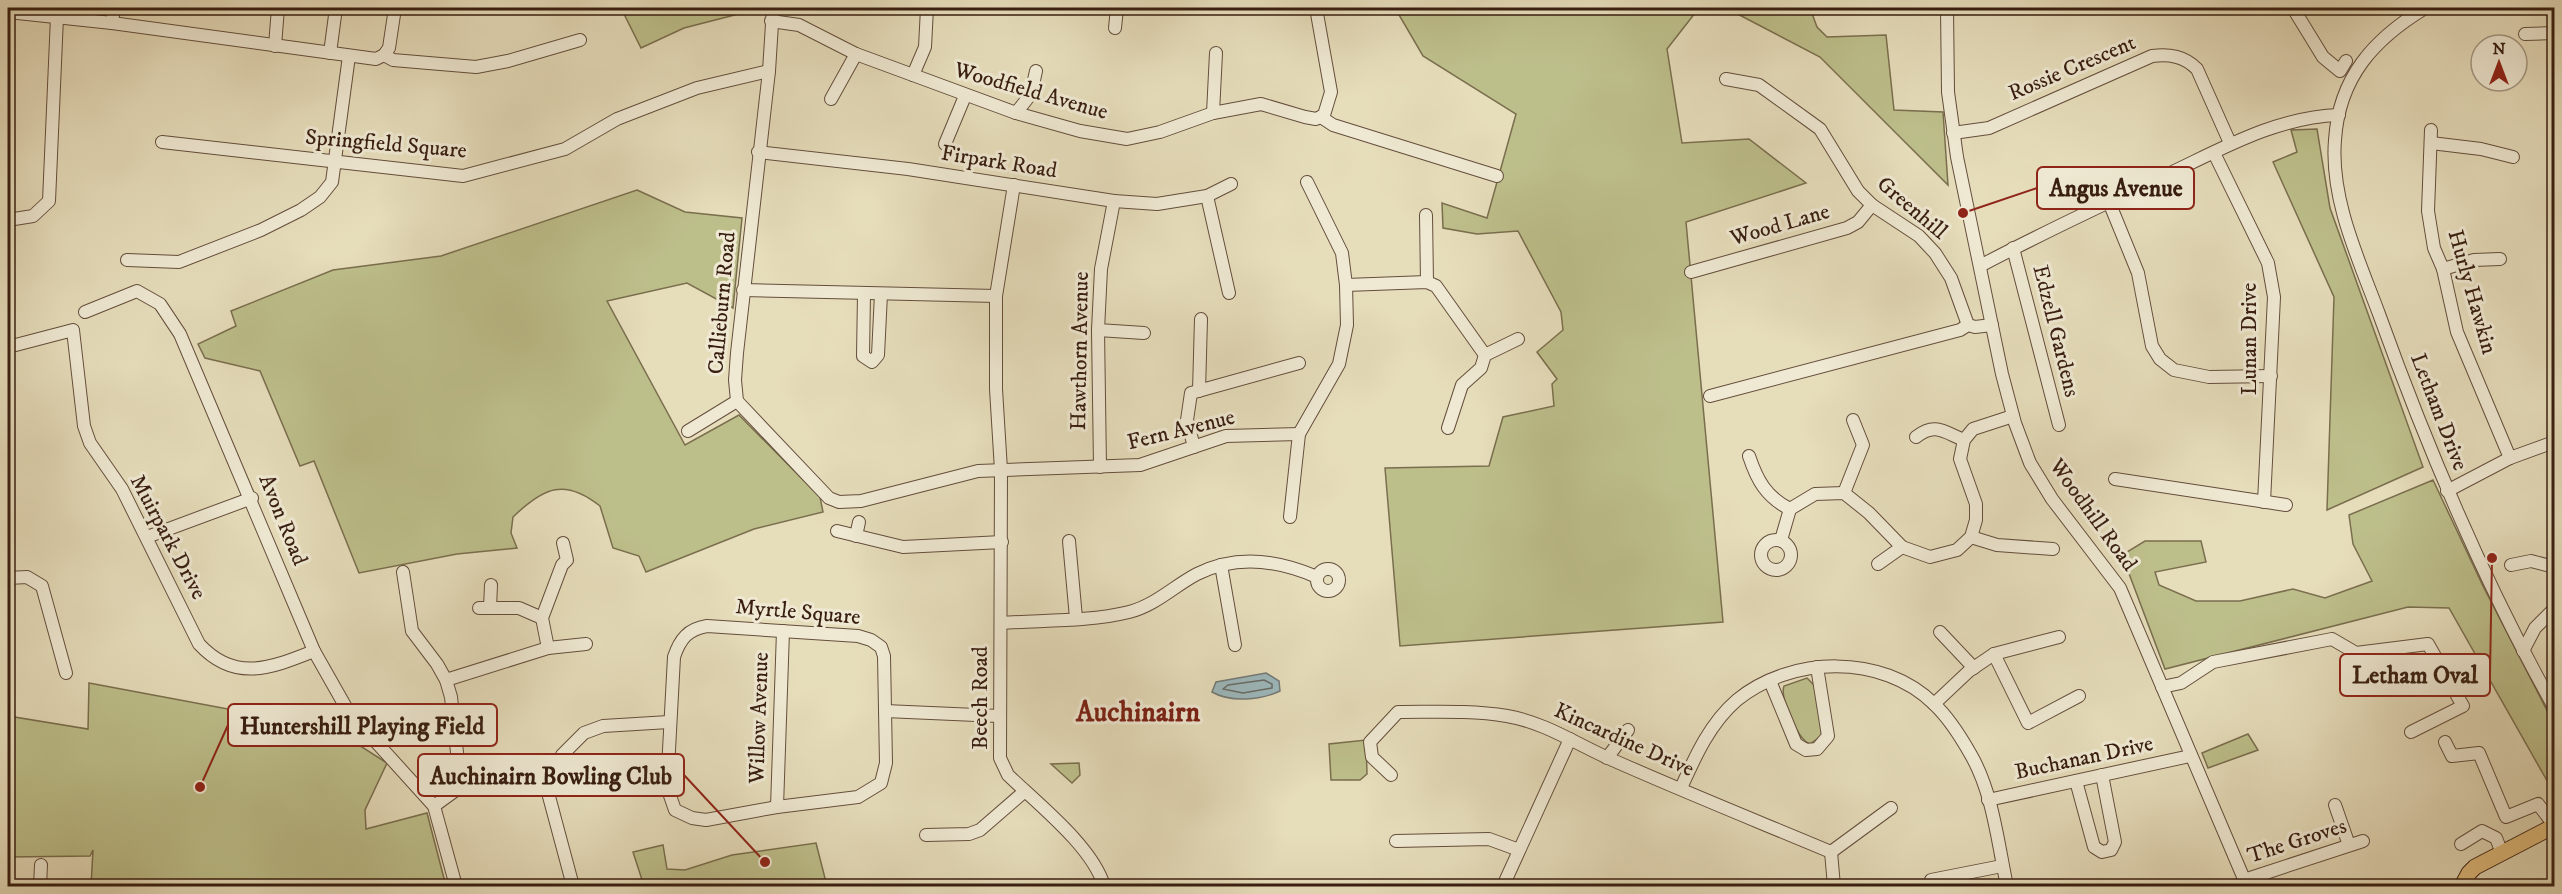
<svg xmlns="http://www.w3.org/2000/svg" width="2562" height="894" font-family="'IM FELL DW Pica',serif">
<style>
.green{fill:#bdbf8b;stroke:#7a6e4e;stroke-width:1.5}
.water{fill:#9cb8bc;stroke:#747a78;stroke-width:1.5}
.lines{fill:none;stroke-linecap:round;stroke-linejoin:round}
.shore{stroke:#6a6b66;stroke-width:1.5}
.minor-casing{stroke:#644e3c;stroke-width:14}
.major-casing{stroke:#381e11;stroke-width:17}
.minor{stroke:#efe9d3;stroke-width:12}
.major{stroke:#e3be7e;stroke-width:15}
.labels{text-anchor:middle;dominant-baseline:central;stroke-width:6;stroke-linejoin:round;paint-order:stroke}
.street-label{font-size:22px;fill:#381e11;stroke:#efe9d3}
.district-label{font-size:28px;font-weight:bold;fill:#7a1f14;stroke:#efe9d3}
.leader{fill:none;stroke:#8f2418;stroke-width:2}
.callout-dot{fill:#8f2418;stroke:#efe9d3;stroke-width:2}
.callout{fill:#efe9d3;stroke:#8f2418;stroke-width:2}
.callout-label{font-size:24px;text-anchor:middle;font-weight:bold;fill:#381e11}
</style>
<rect width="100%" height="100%" fill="#e6ddbb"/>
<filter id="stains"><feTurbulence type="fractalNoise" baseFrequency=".00333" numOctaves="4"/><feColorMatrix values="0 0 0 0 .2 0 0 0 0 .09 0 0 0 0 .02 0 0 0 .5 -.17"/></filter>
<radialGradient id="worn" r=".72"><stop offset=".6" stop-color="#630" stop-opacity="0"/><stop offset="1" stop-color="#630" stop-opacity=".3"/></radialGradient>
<g class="green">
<polygon points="621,8 762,8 684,28 641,48"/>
<polygon points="1395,8 1699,8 1667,49 1682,143 1749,139 1806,183 1686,222 1723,622 1400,646 1385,468 1489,466 1503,417 1554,406 1552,384 1557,379 1537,352 1563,330 1561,312 1518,231 1477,234 1443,228 1442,203 1487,218 1516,114 1423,56"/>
<polygon points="1726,8 1810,8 1817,27 1827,37 1886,35 1894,110 1943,112 1948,185 1820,57"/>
<polygon points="2317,129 2330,208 2423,467 2327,510 2334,297 2273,162 2297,152 2291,130"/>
<path d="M637 190 685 212 742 218 733 308 687 283 607 301 685 445 739 415 820 497 823 512 754 529 646 572 639 556 613 548 600 506C565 478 544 487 513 517L511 533 517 548 457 554 359 573 314 461 300 466 260 371 205 358 198 344 236 326 231 311 333 270 441 256Z"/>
<polygon points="2433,480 2483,586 2554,724 2554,793 2449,608 2408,607 2165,669 2122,555 2145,541 2201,541 2206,562 2155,572 2159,585 2196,601 2240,601 2293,589 2325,598 2372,581 2353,544 2349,515"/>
<path d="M1807 678 1816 687 1822 731 1821 736 1810 744C1798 741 1779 697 1784 686Z"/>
<polygon points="89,683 334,729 387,763 365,810 366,829 427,813 446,886 91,886 93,850 90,856 8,857 8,716 88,729"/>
<polygon points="2248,734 2258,750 2208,768 2202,753"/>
<polygon points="1366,740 1367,774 1360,780 1331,780 1329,744"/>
<polygon points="1079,763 1080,775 1072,783 1051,764"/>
<polygon points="816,843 827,886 644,886 633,852 663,845 667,869 685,870 732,855"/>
</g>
<path class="water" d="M1266 673 1279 681 1280 691C1261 700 1231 703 1212 692L1216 682Z"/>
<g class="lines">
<polygon class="shore" points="1264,680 1272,684 1272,688 1243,693 1223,689 1228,685"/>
<defs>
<g id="minor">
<polyline points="773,8 769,71 737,353 735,380 737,401 829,498 839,502 861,501 978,471 1140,465 1226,436 1299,434"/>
<polyline points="1947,8 1948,92 1957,157 2002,374 2015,423 2030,463 2052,499 2120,588 2247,886"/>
<polyline points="2293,8 2323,57 2340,71 2346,61"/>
<path d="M2425 8C2374 39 2339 77 2335 140 2330 199 2359 260 2379 314 2428 450 2483 581 2554 707"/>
<polyline points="8,12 112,23 376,59 384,55"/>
<polyline points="771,21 799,25 856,54 1016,113 1080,131 1127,139 1160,132 1213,113 1261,104 1305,117 1316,119 1324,115 1331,92 1316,8"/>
<polyline points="112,23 114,8"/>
<polyline points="1115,28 1117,8"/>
<polyline points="2525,34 2554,33"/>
<polyline points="275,46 278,8"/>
<polyline points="330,53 336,8"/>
<polyline points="384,55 393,60 476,67 508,61 580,40"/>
<polyline points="384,55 389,48 395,8"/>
<polyline points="913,75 925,47 927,8"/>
<polyline points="1726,79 1759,85 1820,129 1858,191 1872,205 1919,236 1935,253 1951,278 1968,325"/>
<polyline points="831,99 856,54"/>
<polyline points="1016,113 1031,94 1036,71"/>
<polyline points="1213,113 1216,53"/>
<polyline points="1321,117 1333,125 1497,176"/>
<polyline points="2431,130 2428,211 2434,248 2443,269 2457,332 2510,458"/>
<path d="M1953 133 1989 128 2152 56C2170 54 2184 56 2197 69L2230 143"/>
<polyline points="162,142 463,176 565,149 617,119 697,88 769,71"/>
<polyline points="2431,143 2481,149 2513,157"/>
<polyline points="945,144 965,96"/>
<polyline points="758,152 908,169 1114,201 1157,204 1207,196 1231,184"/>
<polyline points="2214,153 2268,263 2274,297 2264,502"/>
<path d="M1014 185 996 296V389L1001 470 1000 758 1008 775C1038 804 1093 847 1104 886"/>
<polyline points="1207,196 1229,293"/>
<polyline points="2109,202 2138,273 2152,346 2160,359 2174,370 2209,377 2271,376"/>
<polyline points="1426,215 1427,282"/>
<polyline points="8,220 33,216 49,201 57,17"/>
<polyline points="2013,248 2059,425"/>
<polyline points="127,260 179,262 261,230 301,210 320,197 332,182 349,56"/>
<path d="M1980 266C2040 234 2102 205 2164 176 2220 150 2275 117 2339 115"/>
<polyline points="2443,269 2474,260 2500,259"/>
<polyline points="1691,272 1847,228 1858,222 1872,205"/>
<polyline points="1346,285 1427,282 1436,286 1485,355"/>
<polyline points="743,290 996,296"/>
<polyline points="864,294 863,356 872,362 878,355 881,294"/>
<polyline points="85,312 137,291 160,304 180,334 314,651 348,711 434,806 456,886"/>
<polyline points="1098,330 1144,333"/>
<path d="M8 347 73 330 84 426 90 443 122 489 199 644C235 683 271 668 314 651"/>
<polyline points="1199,391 1201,319"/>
<polyline points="1710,396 1960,330 1968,325 1975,327 1992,325"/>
<polyline points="1448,428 1462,385 1481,368 1485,355 1518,339"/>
<polyline points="688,431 737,401"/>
<path d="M1916 437C1935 422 1944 432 1964 440"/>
<polyline points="1194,447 1187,420 1191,393 1299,363"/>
<path d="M1749 456C1757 480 1766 497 1790 509"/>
<polyline points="1100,467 1098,330 1101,269 1114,201"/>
<polyline points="2115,479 2286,505"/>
<polyline points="2447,491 2510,458 2554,442"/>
<polyline points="1844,493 1863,445 1853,420"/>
<polyline points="1290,517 1299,434 1339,364 1347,325 1346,285 1342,253 1307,182"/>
<polyline points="837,531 903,547 1002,542"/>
<polyline points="856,536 859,522"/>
<polyline points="147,537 252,498"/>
<polyline points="1971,537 1997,545 2053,549"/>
<polyline points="1781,540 1790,509 1815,494 1844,493 1869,513 1902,547 1930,557 1957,550 1971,537 1976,520 1976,504 1960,459 1964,440 1973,429 2013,416"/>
<circle cx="1776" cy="555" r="15"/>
<polyline points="1069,541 1076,618"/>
<polyline points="1878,564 1902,547"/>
<polyline points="1221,565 1235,645"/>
<polyline points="2511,565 2531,561 2554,567"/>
<circle cx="1328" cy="580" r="11"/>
<polyline points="403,572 412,631 437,664 446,680 451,697 460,780 456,790 434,806"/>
<polyline points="8,578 27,577 42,586 66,673"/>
<polyline points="479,608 519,608 542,618"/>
<polyline points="490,608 491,585"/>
<path d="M1001 623C1043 620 1088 622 1129 612 1156 605 1174 586 1197 574 1237 554 1278 560 1317 577"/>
<path d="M707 626 858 636 871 640 881 647 884 656 886 763 881 783 858 797 777 807 706 820 692 818 675 810 667 787 674 657C680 639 688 629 707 626Z"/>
<polyline points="1940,632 1974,668"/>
<polyline points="548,648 542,618 562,565 567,560 563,543"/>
<polyline points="2523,651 2535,628 2554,609"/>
<polyline points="1994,654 2028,723 2079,696"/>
<polyline points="446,680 548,648 586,644"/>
<polyline points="1770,681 1796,744 1806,750 1817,749 1828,736 1817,667"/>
<polyline points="2162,687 2181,683 2213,662 2332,639 2356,653 2428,644 2463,706 2411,732"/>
<polyline points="1934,704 1969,671 1994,654 2059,637"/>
<polyline points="885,711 999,716"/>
<polyline points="2445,742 2452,756 2479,753 2506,817 2538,804 2554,825"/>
<polyline points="1607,758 1628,730"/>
<path d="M1391 775 1372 757 1370 742 1398 712C1435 712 1471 710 1507 716 1543 722 1575 743 1608 758 1682 791 1757 821 1831 852"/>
<polyline points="2076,781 2094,847 2102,852 2111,850 2115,842 2102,775"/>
<path d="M1681 788C1695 757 1710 723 1737 700 1791 656 1882 653 1934 704 1947 716 1962 739 1971 755 1993 793 1998 844 2007 886"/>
<polyline points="1988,800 2190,756"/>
<polyline points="2335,805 2349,845"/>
<polyline points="777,807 783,631"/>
<polyline points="926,835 969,834 980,830 1025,791"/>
<polyline points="1396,841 1489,839 1519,850"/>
<polyline points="2461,844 2482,831 2496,838 2502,853"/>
<polyline points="1831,852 1891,808"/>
<polyline points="1831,852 1834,886"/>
<polyline points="1931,880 2002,866"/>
<polyline points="2244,880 2363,841"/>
<polyline points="40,886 41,865"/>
<polyline points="573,886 547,789 562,755 584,733 603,726 669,722"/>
<polyline points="1503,886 1570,739"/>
</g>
<polyline id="major" points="2462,886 2469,873 2475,867 2554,826"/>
</defs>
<use href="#minor" class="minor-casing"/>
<use href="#major" class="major-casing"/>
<use href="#minor" class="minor"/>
<use href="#major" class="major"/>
</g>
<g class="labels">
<g class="street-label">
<text transform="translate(2072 68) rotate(-23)">Rossie Crescent</text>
<text transform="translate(1031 91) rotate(16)">Woodfield Avenue</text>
<text transform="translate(386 144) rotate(5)">Springfield Square</text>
<text transform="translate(999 162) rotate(9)">Firpark Road</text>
<text transform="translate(1912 208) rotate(40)">Greenhill</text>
<text transform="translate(1780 225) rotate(-16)">Wood Lane</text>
<text transform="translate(2472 292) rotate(74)">Hurly Hawkin</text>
<text transform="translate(722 303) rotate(-85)">Callieburn Road</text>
<text transform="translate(2056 331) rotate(76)">Edzell Gardens</text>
<text transform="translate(2249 339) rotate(-90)">Lunan Drive</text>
<text transform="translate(1080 351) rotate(-89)">Hawthorn Avenue</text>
<text transform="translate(2439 412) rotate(69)">Letham Drive</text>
<text transform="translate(1181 430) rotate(-14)">Fern Avenue</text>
<text transform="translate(2093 515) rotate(54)">Woodhill Road</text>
<text transform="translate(283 520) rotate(68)">Avon Road</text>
<text transform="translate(168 537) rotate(62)">Muirpark Drive</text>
<text transform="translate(798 612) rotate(5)">Myrtle Square</text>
<text transform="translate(980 698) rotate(-90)">Beech Road</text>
<text transform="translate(759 718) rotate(-88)">Willow Avenue</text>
<text transform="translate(1624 740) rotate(24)">Kincardine Drive</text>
<text transform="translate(2084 758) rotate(-12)">Buchanan Drive</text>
<text transform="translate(2297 841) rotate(-18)">The Groves</text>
</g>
<g class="district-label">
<text x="1138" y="712">Auchinairn</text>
</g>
</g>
<path class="leader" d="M1963 213L2037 188M2492 558L2490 675M200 787L228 725M765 862L684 775"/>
<g class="callout-dot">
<circle cx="1963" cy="213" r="6"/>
<circle cx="2492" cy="558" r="6"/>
<circle cx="200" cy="787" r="6"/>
<circle cx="765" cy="862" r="6"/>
</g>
<g class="callout">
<rect x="2037" y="167" width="157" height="42" rx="6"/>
<rect x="2340" y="654" width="150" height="42" rx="6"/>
<rect x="228" y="704" width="269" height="42" rx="6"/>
<rect x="418" y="754" width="266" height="42" rx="6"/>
</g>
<g class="callout-label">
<text x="2116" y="196">Angus Avenue</text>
<text x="2415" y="683">Letham Oval</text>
<text x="362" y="734">Huntershill Playing Field</text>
<text x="551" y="784">Auchinairn Bowling Club</text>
</g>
<rect width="2562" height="894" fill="none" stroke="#e6ddbb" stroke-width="30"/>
<rect x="9" y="9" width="2544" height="876" fill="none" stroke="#381e11" stroke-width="3"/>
<rect x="15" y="15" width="2532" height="864" fill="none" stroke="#381e11" stroke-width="1.5"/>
<g transform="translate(2499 63)"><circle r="28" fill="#efe9d3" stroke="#a69885" stroke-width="1.5"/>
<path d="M0-4.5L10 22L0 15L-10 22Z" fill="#8f2418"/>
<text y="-9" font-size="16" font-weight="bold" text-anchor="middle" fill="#381e11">N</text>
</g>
<rect width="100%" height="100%" filter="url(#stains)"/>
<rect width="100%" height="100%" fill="url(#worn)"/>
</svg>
